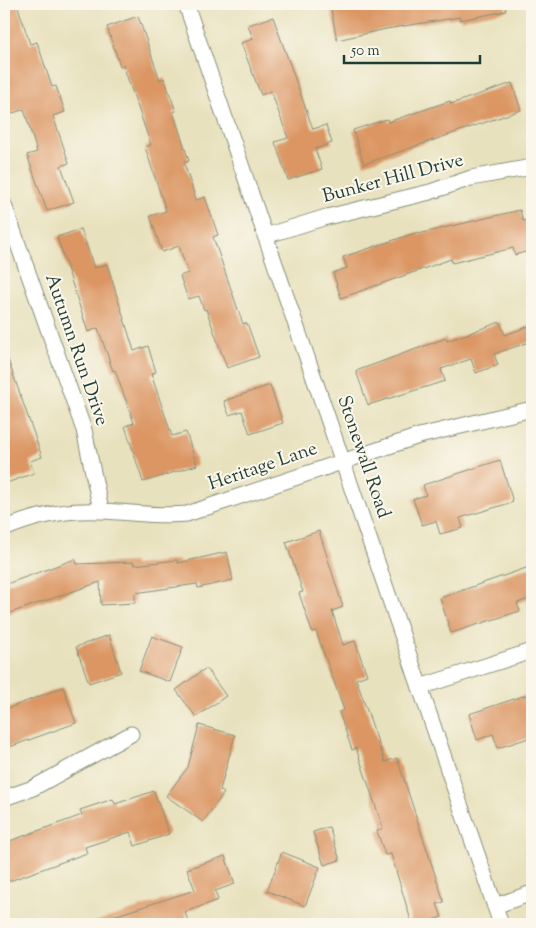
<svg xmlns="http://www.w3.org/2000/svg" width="536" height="928" font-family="'Sorts Mill Goudy',serif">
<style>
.building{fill:#db9664}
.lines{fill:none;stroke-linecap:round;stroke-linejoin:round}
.street-casing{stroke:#848f78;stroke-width:17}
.street{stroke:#fff;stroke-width:15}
.labels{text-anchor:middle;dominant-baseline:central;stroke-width:4;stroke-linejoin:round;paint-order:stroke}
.street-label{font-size:19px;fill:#1f3d34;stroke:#fbf7ec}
</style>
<rect width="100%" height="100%" fill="#fbf7ec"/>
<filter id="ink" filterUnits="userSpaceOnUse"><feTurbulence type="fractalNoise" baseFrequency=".02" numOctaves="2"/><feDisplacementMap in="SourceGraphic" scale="10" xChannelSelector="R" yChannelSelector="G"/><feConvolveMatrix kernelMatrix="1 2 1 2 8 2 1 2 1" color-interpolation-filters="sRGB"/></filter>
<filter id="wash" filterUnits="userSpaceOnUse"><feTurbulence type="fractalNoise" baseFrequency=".0096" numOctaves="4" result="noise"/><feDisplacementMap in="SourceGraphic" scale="20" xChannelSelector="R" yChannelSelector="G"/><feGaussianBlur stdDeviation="1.12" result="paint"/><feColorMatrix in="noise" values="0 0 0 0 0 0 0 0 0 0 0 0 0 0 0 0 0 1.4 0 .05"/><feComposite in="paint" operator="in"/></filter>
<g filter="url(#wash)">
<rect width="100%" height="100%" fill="#e8e1bd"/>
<g id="blocks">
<g class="building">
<polygon points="4,4 17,4 30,44 37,42 52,87 56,86 65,112 53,116 69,163 61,166 74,202 47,211 27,155 37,152 24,109 11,114 4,93 4,68 9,66 4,51"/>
<polygon points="330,4 505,4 506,11 460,20 460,17 386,29 337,40"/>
<polygon points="138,16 160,80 164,78 176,111 173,112 189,161 184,163 196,200 205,197 218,235 213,237 243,324 247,323 259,357 227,368 206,309 204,310 199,296 188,299 180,276 188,273 179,246 162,252 150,216 166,211 145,147 151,145 123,65 120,66 107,27"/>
<polygon points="273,17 313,129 326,125 332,143 315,149 322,169 288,180 275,142 288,138 271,91 261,95 241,43 253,39 248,25"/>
<polygon points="512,83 521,110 364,164 353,130 387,119 388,122 450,101 451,104"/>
<polygon points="520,210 523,221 532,219 532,250 515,255 513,248 452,263 451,259 341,298 333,273 347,268 343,257 418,232 418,234"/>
<polygon points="81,229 94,268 107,264 134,351 148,346 156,372 151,374 172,436 186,432 197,465 143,482 125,426 134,423 115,370 113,371 98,328 88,332 57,237"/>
<polygon points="500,322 505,335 532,325 532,341 494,354 498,365 476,373 471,359 441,369 445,381 368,405 356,371 446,338 447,341"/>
<polygon points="4,354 6,354 42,457 30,461 34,473 4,484 4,449 8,448 4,435"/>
<polygon points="270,385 283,423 250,434 242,411 229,415 224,401"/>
<polygon points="500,460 513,502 460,518 463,528 440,534 436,521 422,525 413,499 426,495 423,485"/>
<polygon points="319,531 343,607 332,611 343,645 355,641 367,675 356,679 385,762 397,758 444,902 437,904 442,917 421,924 412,924 391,854 385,855 377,831 383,828 356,748 352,750 339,712 344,710 316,631 312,632 299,593 303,592 286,542"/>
<polygon points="227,552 233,580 198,588 197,584 135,593 135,603 101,605 100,582 4,615 4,585 75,559 77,564 134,562 134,565 177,560 178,563"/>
<polygon points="529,567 532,576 532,598 517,603 520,611 451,633 440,598"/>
<polygon points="109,635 121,672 89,683 76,647"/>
<polygon points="152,636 183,647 170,682 139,671"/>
<polygon points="206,668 226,696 196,717 176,690"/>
<polygon points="63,687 76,723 4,749 4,710"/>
<polygon points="532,693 532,737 498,748 493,734 477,740 469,714"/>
<polygon points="199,725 235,735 220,790 224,793 203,822 166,796 188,767"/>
<polygon points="154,791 169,834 135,846 130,832 85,847 87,853 4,883 4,843 82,815 80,810 113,799 115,804"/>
<polygon points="329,827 340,860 324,865 313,832"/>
<polygon points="282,852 320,867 305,906 267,891"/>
<polygon points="225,856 235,884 215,891 218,900 185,912 189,924 95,924 95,922 195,890 187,869"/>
</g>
</g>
</g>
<g filter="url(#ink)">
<use href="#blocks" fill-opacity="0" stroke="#848f78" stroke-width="1"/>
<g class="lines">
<defs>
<g id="street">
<polyline points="186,4 501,924"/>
<polyline points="4,205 84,430 101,510"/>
<polyline points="265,236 323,218 430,192 471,178 532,167"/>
<path d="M4 529C36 515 67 509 102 511 131 512 158 517 187 514L419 436 532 409"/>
<polyline points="420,687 532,651"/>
<polyline points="4,798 33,788 131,734"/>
<polyline points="495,906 532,893"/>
</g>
</defs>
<use href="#street" class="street-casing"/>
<use href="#street" class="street"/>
</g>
</g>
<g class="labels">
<g class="street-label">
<text transform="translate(393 179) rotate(-15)">Bunker Hill Drive</text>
<text transform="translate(76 350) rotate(71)">Autumn Run Drive</text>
<text transform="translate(363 457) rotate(71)">Stonewall Road</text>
<text transform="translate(263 467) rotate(-19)">Heritage Lane</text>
</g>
</g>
<rect width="536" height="928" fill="none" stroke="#fbf7ec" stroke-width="20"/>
<path d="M344 55v8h136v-8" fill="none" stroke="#1f3d34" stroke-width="2.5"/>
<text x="351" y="55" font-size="15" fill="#1f3d34" stroke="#fbf7ec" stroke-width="4" paint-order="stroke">50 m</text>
</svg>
